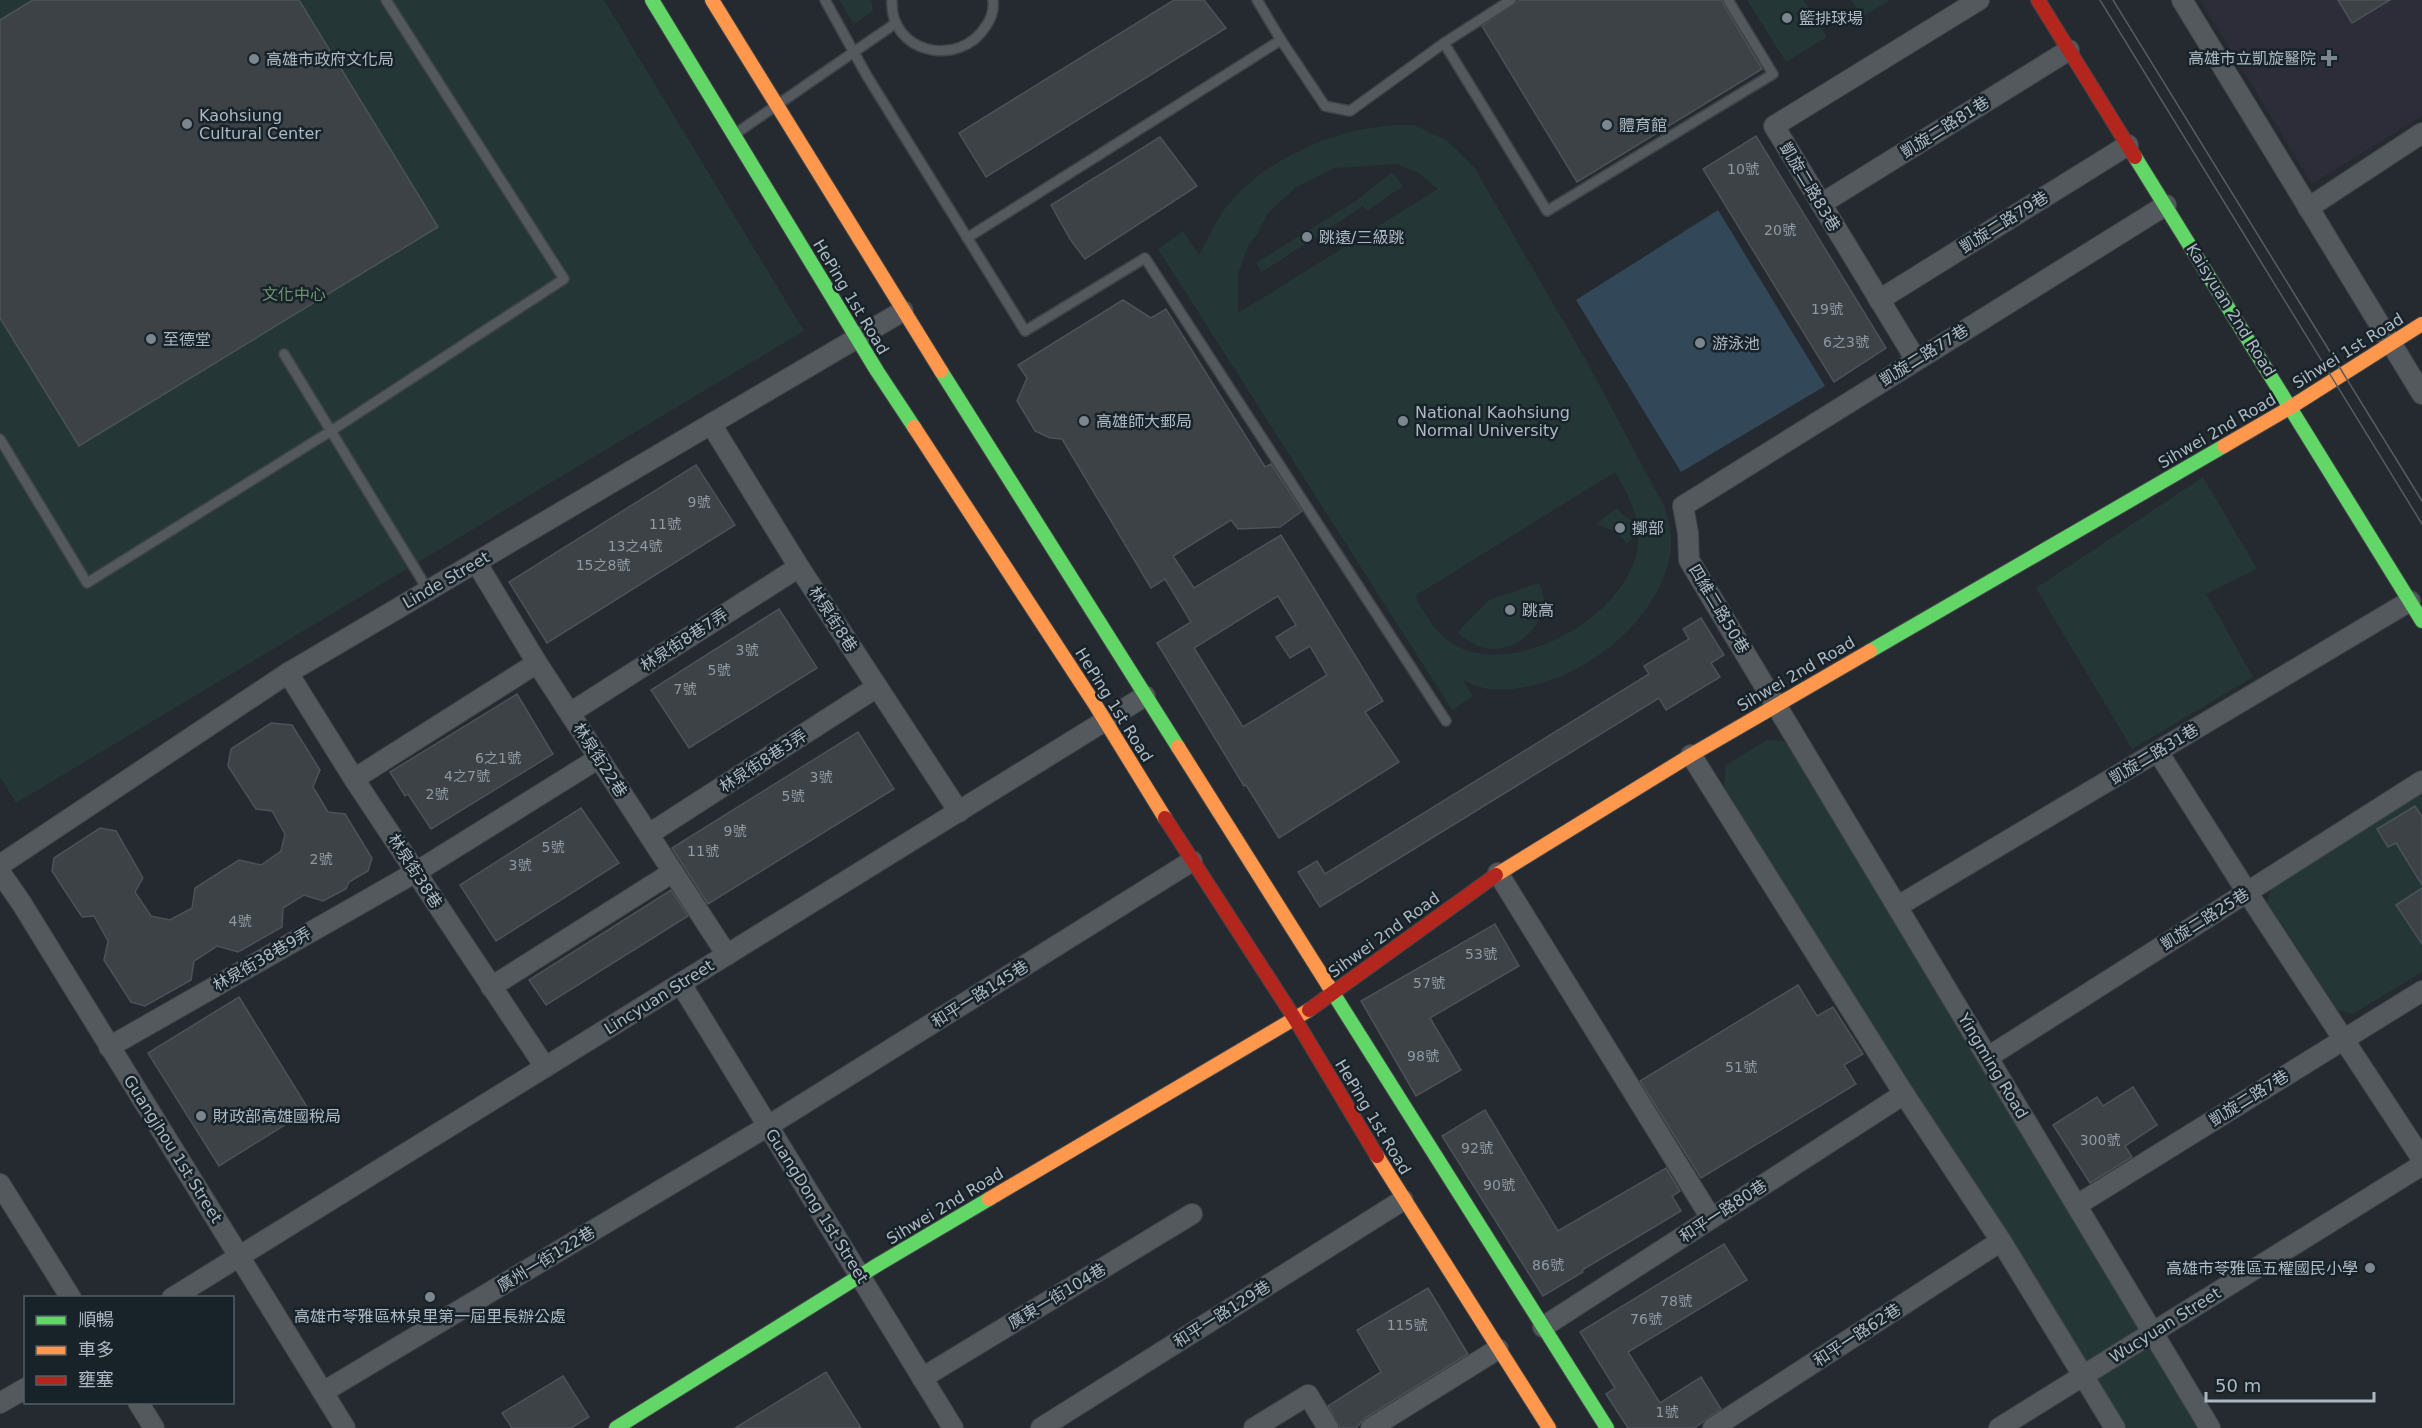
<svg xmlns="http://www.w3.org/2000/svg" width="2422" height="1428" font-family="'DejaVu Sans','Noto Sans TC',sans-serif">
<style>
.medical{fill:#2c2d38}
.green{fill:#243736;fill-rule:evenodd}
.water{fill:#324757}
.building{fill:#3c4246;stroke:#4b5258;stroke-width:1.5;fill-rule:evenodd}
.lines{fill:none;stroke-linecap:round;stroke-linejoin:round}
.lane-casing{stroke:#404448;stroke-width:12}
.street-casing{stroke:#404448;stroke-width:22}
.fast-casing{stroke:#404448;stroke-width:16}
.slow-casing{stroke:#404448;stroke-width:16}
.jam-casing{stroke:#404448;stroke-width:16}
.lane{stroke:#54595e;stroke-width:9}
.street{stroke:#54595e;stroke-width:20}
.fast{stroke:#63d668;stroke-width:14}
.slow{stroke:#ff974d;stroke-width:14}
.jam{stroke:#b3261e;stroke-width:14}
.tram{stroke:#575d61;stroke-width:1.5}
.poi-dot{fill:#7c868f;stroke:#182229;stroke-width:2}
.labels{text-anchor:middle;dominant-baseline:central;stroke-width:5;stroke-linejoin:round;paint-order:stroke}
.number-label{font-size:14px;fill:#909aa3}
.poi-label{font-size:16px;fill:#acb8c2;stroke:#182229;text-anchor:start}
.street-label{font-size:16px;fill:#acb8c2;stroke:#182229}
.park-label{font-size:16px;fill:#6e9670;stroke:#182229}
</style>
<rect width="100%" height="100%" fill="#242a2f"/>
<polygon class="medical" points="2200,0 2422,0 2422,116 2312,184"/>
<g class="green">
<polygon points="0,0 604,0 804,331 16,803 0,777"/>
<polygon points="839,0 871,0 873,11 854,24"/>
<polygon points="1747,0 1804,0 1827,37 1786,62"/>
<polygon points="1852,0 1890,0 1862,17"/>
<path d="M1393 125H1414L1446 140 1474 167 1587 362 1665 508C1668 521 1673 536 1671 549 1661 627 1565 696 1489 689 1480 688 1471 684 1463 680L1473 696 1452 710 1158 249 1183 231 1199 255C1207 240 1214 224 1224 210 1251 173 1300 146 1343 134 1359 129 1377 127 1393 125ZM1397 164 1419 173 1438 189 1238 313V274L1249 244 1257 235 1267 214 1282 200 1296 187 1335 168ZM1615 472C1628 494 1641 518 1638 545 1631 613 1517 680 1455 645 1437 635 1424 613 1415 596Z"/>
<polygon points="1392,172 1403,186 1367,211 1363,206 1262,272 1256,263 1357,200"/>
<polygon points="2203,477 2257,569 2206,594 2253,677 2132,749 2036,588"/>
<polygon points="1617,508 1625,517 1633,521 1635,535 1627,543 1614,531 1596,524"/>
<path d="M1539 583C1541 588 1544 596 1544 601 1543 629 1513 654 1486 648 1475 646 1466 639 1457 633L1489 600Z"/>
<polygon points="1767,740 1786,741 2198,1428 2114,1428 1724,786 1726,765"/>
<polygon points="2422,793 2422,972 2353,1014 2338,1010 2267,902 2271,888"/>
</g>
<polygon class="water" points="1718,210 1825,386 1681,472 1576,300"/>
<g class="building">
<polygon points="33,0 299,0 438,227 79,446 0,318 0,20"/>
<polygon points="1174,0 1204,0 1226,28 986,177 959,133"/>
<polygon points="1520,0 1721,0 1762,69 1577,182 1482,26"/>
<polygon points="2338,0 2390,0 2352,23"/>
<polygon points="1756,136 1886,348 1834,382 1703,169"/>
<polygon points="1160,137 1197,186 1085,259 1070,239 1051,205"/>
<path d="M1123 300 1151 318 1166 309 1265 467 1271 464 1302 511 1280 527 1238 529 1231 520 1173 556 1194 588 1281 535 1383 701 1365 712 1399 762 1279 838 1246 785 1244 786 1157 643 1191 622 1165 579 1151 588 1062 439 1050 438 1035 431 1017 401 1027 378 1018 365ZM1278 596 1296 625 1276 637 1290 658 1310 646 1327 675 1243 727 1194 648Z"/>
<polygon points="696,465 735,525 547,643 509,582"/>
<polygon points="779,609 817,668 689,748 651,690"/>
<polygon points="1701,618 1724,655 1711,663 1720,677 1666,710 1659,698 1320,907 1298,872 1317,861 1325,874 1649,674 1644,666 1689,639 1683,629"/>
<polygon points="517,694 553,754 431,829 408,794 405,796 390,772"/>
<polygon points="271,723 292,725 320,770 313,787 328,812 345,814 372,858 368,871 349,882 346,889 323,901 304,895 283,908 282,927 238,952 217,946 194,961 191,980 145,1006 131,1002 104,960 108,941 94,916 82,917 52,871 54,858 100,828 116,831 143,878 135,892 151,916 170,920 192,908 195,888 239,860 261,865 281,851 285,834 272,811 256,809 228,766 231,749"/>
<polygon points="858,732 894,789 708,904 672,848"/>
<polygon points="2415,806 2422,817 2422,885 2396,843 2388,847 2377,829"/>
<polygon points="581,808 619,863 496,941 460,885"/>
<polygon points="2422,888 2422,944 2396,905"/>
<polygon points="671,890 688,916 546,1005 529,980"/>
<polygon points="1495,924 1519,966 1430,1018 1461,1070 1416,1096 1361,1001"/>
<polygon points="1798,985 1817,1016 1833,1007 1863,1054 1844,1065 1856,1084 1701,1178 1640,1081"/>
<polygon points="239,997 309,1110 219,1166 148,1053"/>
<polygon points="2133,1087 2157,1125 2125,1146 2132,1157 2090,1183 2053,1125 2097,1097 2103,1106"/>
<polygon points="1485,1110 1558,1231 1666,1168 1680,1191 1672,1196 1681,1211 1582,1270 1583,1272 1543,1296 1442,1136"/>
<polygon points="1724,1244 1747,1280 1628,1352 1660,1403 1701,1377 1721,1409 1694,1428 1628,1428 1606,1394 1615,1388 1580,1332"/>
<polygon points="1428,1288 1468,1354 1365,1418 1356,1428 1340,1428 1328,1406 1381,1372 1357,1330"/>
<polygon points="826,1372 861,1428 735,1428"/>
<polygon points="563,1376 589,1417 571,1428 512,1428 502,1413"/>
</g>
<g class="lines">
<defs>
<g id="lane">
<polyline points="825,0 867,76 1025,331 1145,258 1446,721"/>
<path d="M892 0C889 53 959 69 986 26 991 19 994 9 993 0"/>
<polyline points="1281,40 1325,106 1350,111 1444,43 1511,0"/>
<polyline points="1444,43 1547,211 1773,74 1728,0"/>
<polyline points="735,134 896,23"/>
<polyline points="967,238 1281,40 1257,0"/>
<polyline points="284,354 428,590"/>
<polyline points="0,439 87,583 331,431 564,279 386,0"/>
</g>
<g id="street">
<polyline points="2182,0 2422,394"/>
<polyline points="1821,204 2069,50"/>
<polyline points="2166,205 1683,506 1688,533 1689,560 2210,1428"/>
<polyline points="2308,208 2422,133"/>
<polyline points="1879,300 2128,145"/>
<polyline points="1916,360 1774,126 1979,0"/>
<polyline points="711,424 799,567 959,812"/>
<polyline points="476,562 537,663 727,955"/>
<polyline points="288,673 354,779 545,1067"/>
<polyline points="570,713 799,567"/>
<polyline points="2158,752 2247,892 2422,1159"/>
<polyline points="1691,755 1904,1094 2001,1241 2115,1428"/>
<polyline points="354,779 537,663"/>
<polyline points="649,834 877,687"/>
<polyline points="0,865 288,673 903,311"/>
<polyline points="0,872 22,904 345,1428"/>
<polyline points="1498,873 1711,1218"/>
<polyline points="1898,906 2410,601"/>
<polyline points="681,984 953,1428"/>
<polyline points="491,987 673,872"/>
<polyline points="109,1047 416,872 599,758"/>
<polyline points="1988,1057 2422,781"/>
<polyline points="0,1184 71,1298"/>
<polyline points="2077,1205 2422,991"/>
<polyline points="172,1298 1145,696"/>
<polyline points="1543,1327 1904,1094"/>
<polyline points="922,1378 1192,1214"/>
<polyline points="323,1392 768,1126 1192,861"/>
<polyline points="138,1402 154,1428"/>
<polyline points="0,1403 26,1388"/>
<polyline points="1041,1428 1403,1200"/>
<polyline points="1254,1428 1308,1395 1328,1428"/>
<polyline points="1371,1428 1498,1349"/>
<polyline points="1713,1428 2001,1241"/>
<polyline points="1999,1428 2422,1165"/>
</g>
<g id="fast">
<polyline points="652,0 877,371 914,427"/>
<polyline points="2135,157 2422,621"/>
<polyline points="941,371 1178,747"/>
<polyline points="1870,651 2224,446"/>
<polyline points="1328,985 1607,1428"/>
<polyline points="616,1428 879,1264 989,1199"/>
</g>
<g id="slow">
<polyline points="712,0 941,371"/>
<polyline points="914,427 1096,706 1165,818"/>
<polyline points="2224,446 2291,407 2422,324"/>
<polyline points="1178,747 1328,985"/>
<polyline points="1496,875 1691,755 1870,651"/>
<polyline points="1377,1156 1549,1428"/>
<polyline points="989,1199 1309,1010"/>
</g>
<g id="jam">
<polyline points="2038,0 2135,157"/>
<polyline points="1165,818 1295,1019 1377,1156"/>
<polyline points="1309,1010 1496,875"/>
</g>
</defs>
<use href="#lane" class="lane-casing"/>
<use href="#street" class="street-casing"/>
<use href="#fast" class="fast-casing"/>
<use href="#slow" class="slow-casing"/>
<use href="#jam" class="jam-casing"/>
<use href="#lane" class="lane"/>
<use href="#street" class="street"/>
<use href="#fast" class="fast"/>
<use href="#slow" class="slow"/>
<use href="#jam" class="jam"/>
<g class="tram">
<polyline points="2100,0 2422,524"/>
<polyline points="2113,0 2422,501"/>
</g>
</g>
<g class="poi-dot">
<circle cx="1787" cy="18" r="6"/>
<path d="M2326 49h6v6h6v6h-6v6h-6v-6h-6v-6h6z"/>
<circle cx="254" cy="59" r="6"/>
<circle cx="187" cy="124" r="6"/>
<circle cx="1607" cy="125" r="6"/>
<circle cx="1307" cy="237" r="6"/>
<circle cx="151" cy="339" r="6"/>
<circle cx="1700" cy="343" r="6"/>
<circle cx="1084" cy="421" r="6"/>
<circle cx="1403" cy="421" r="6"/>
<circle cx="1620" cy="528" r="6"/>
<circle cx="1510" cy="610" r="6"/>
<circle cx="201" cy="1116" r="6"/>
<circle cx="2370" cy="1268" r="6"/>
<circle cx="430" cy="1297" r="6"/>
</g>
<g class="labels">
<g class="number-label">
<text x="1743" y="169">10號</text>
<text x="1780" y="230">20號</text>
<text x="1827" y="309">19號</text>
<text x="1846" y="342">6之3號</text>
<text x="699" y="502">9號</text>
<text x="665" y="524">11號</text>
<text x="635" y="546">13之4號</text>
<text x="603" y="565">15之8號</text>
<text x="747" y="650">3號</text>
<text x="719" y="670">5號</text>
<text x="685" y="689">7號</text>
<text x="498" y="758">6之1號</text>
<text x="467" y="776">4之7號</text>
<text x="821" y="777">3號</text>
<text x="437" y="794">2號</text>
<text x="793" y="796">5號</text>
<text x="735" y="831">9號</text>
<text x="553" y="847">5號</text>
<text x="703" y="851">11號</text>
<text x="321" y="859">2號</text>
<text x="520" y="865">3號</text>
<text x="240" y="921">4號</text>
<text x="1481" y="954">53號</text>
<text x="1429" y="983">57號</text>
<text x="1423" y="1056">98號</text>
<text x="1741" y="1067">51號</text>
<text x="2100" y="1140">300號</text>
<text x="1477" y="1148">92號</text>
<text x="1499" y="1185">90號</text>
<text x="1548" y="1265">86號</text>
<text x="1676" y="1301">78號</text>
<text x="1646" y="1319">76號</text>
<text x="1407" y="1325">115號</text>
<text x="1667" y="1412">1號</text>
</g>
<g class="poi-label">
<text x="1799" y="18">籃排球場</text>
<text x="2316" y="58" text-anchor="end">高雄市立凱旋醫院</text>
<text x="266" y="59">高雄市政府文化局</text>
<text x="199" y="115">Kaohsiung<tspan x="199" dy="18">Cultural Center</tspan></text>
<text x="1619" y="125">體育館</text>
<text x="1319" y="237">跳遠/三級跳</text>
<text x="163" y="339">至德堂</text>
<text x="1712" y="343">游泳池</text>
<text x="1415" y="412">National Kaohsiung<tspan x="1415" dy="18">Normal University</tspan></text>
<text x="1096" y="421">高雄師大郵局</text>
<text x="1632" y="528">擲部</text>
<text x="1522" y="610">跳高</text>
<text x="213" y="1116">財政部高雄國稅局</text>
<text x="2358" y="1268" text-anchor="end">高雄市苓雅區五權國民小學</text>
<text x="430" y="1316" text-anchor="middle">高雄市苓雅區林泉里第一屆里長辦公處</text>
</g>
<g class="street-label">
<text transform="translate(1945 127) rotate(-32)">凱旋二路81巷</text>
<text transform="translate(1810 187) rotate(59)">凱旋二路83巷</text>
<text transform="translate(2004 222) rotate(-32)">凱旋二路79巷</text>
<text transform="translate(851 297) rotate(59)">HePing 1st Road</text>
<text transform="translate(2231 310) rotate(58)">Kaisyuan 2nd Road</text>
<text transform="translate(2348 351) rotate(-32)">Sihwei 1st Road</text>
<text transform="translate(1924 355) rotate(-32)">凱旋二路77巷</text>
<text transform="translate(2217 431) rotate(-30)">Sihwei 2nd Road</text>
<text transform="translate(446 580) rotate(-30)">Linde Street</text>
<text transform="translate(1719 609) rotate(59)">四維二路50巷</text>
<text transform="translate(833 619) rotate(57)">林泉街8巷</text>
<text transform="translate(684 640) rotate(-33)">林泉街8巷7弄</text>
<text transform="translate(1796 674) rotate(-30)">Sihwei 2nd Road</text>
<text transform="translate(1114 705) rotate(58)">HePing 1st Road</text>
<text transform="translate(2154 754) rotate(-31)">凱旋二路31巷</text>
<text transform="translate(600 760) rotate(57)">林泉街22巷</text>
<text transform="translate(763 761) rotate(-33)">林泉街8巷3弄</text>
<text transform="translate(415 871) rotate(57)">林泉街38巷</text>
<text transform="translate(2205 919) rotate(-32)">凱旋二路25巷</text>
<text transform="translate(1384 935) rotate(-36)">Sihwei 2nd Road</text>
<text transform="translate(262 959) rotate(-30)">林泉街38巷9弄</text>
<text transform="translate(980 994) rotate(-32)">和平一路145巷</text>
<text transform="translate(659 997) rotate(-32)">Lincyuan Street</text>
<text transform="translate(1993 1066) rotate(59)">Yingming Road</text>
<text transform="translate(2249 1098) rotate(-32)">凱旋二路7巷</text>
<text transform="translate(1373 1117) rotate(59)">HePing 1st Road</text>
<text transform="translate(173 1149) rotate(58)">Guangjhou 1st Street</text>
<text transform="translate(817 1206) rotate(58)">GuangDong 1st Street</text>
<text transform="translate(945 1206) rotate(-31)">Sihwei 2nd Road</text>
<text transform="translate(1723 1211) rotate(-33)">和平一路80巷</text>
<text transform="translate(546 1259) rotate(-31)">廣州一街122巷</text>
<text transform="translate(1057 1296) rotate(-31)">廣東一街104巷</text>
<text transform="translate(1222 1314) rotate(-32)">和平一路129巷</text>
<text transform="translate(2165 1325) rotate(-32)">Wucyuan Street</text>
<text transform="translate(1857 1335) rotate(-33)">和平一路62巷</text>
</g>
<g class="park-label">
<text x="294" y="294">文化中心</text>
</g>
</g>
<rect x="24" y="1296" width="210" height="108" fill="#182229" stroke="#535e66" stroke-width="1.5"/>
<rect x="36" y="1316" width="30" height="9" fill="#63d668" stroke="#535e66" stroke-width="1.5"/>
<text x="78" y="1326" font-size="18" fill="#acb8c2">順暢</text>
<rect x="36" y="1346" width="30" height="9" fill="#ff974d" stroke="#535e66" stroke-width="1.5"/>
<text x="78" y="1356" font-size="18" fill="#acb8c2">車多</text>
<rect x="36" y="1376" width="30" height="9" fill="#b3261e" stroke="#535e66" stroke-width="1.5"/>
<text x="78" y="1386" font-size="18" fill="#acb8c2">壅塞</text>
<path d="M2206 1392v9h168v-9" fill="none" stroke="#acb8c2" stroke-width="3"/>
<text x="2215" y="1392" font-size="18" fill="#acb8c2" stroke="#182229" stroke-width="4.5" paint-order="stroke">50 m</text>
</svg>
